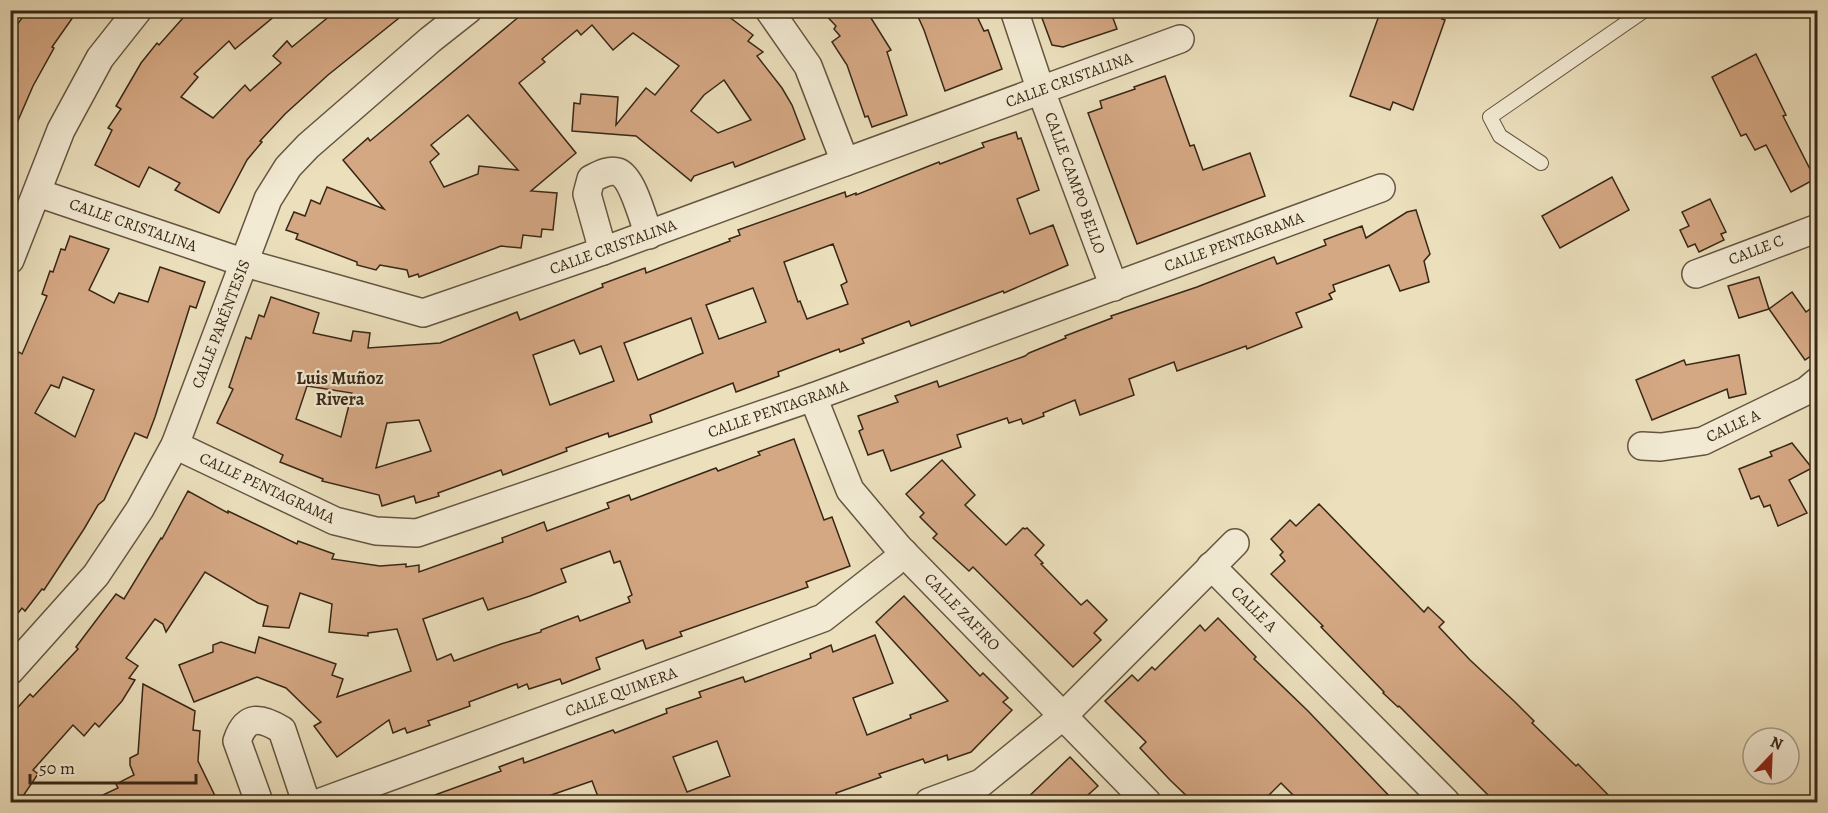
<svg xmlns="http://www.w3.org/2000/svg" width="1828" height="813" font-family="Alegreya,serif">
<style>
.building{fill:#d5a884;stroke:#382716;stroke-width:1.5;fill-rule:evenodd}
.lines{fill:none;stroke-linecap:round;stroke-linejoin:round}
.service-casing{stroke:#655540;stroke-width:16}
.minor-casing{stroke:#655540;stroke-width:30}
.service{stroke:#f2ead3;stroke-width:14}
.minor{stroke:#f2ead3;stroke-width:27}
.labels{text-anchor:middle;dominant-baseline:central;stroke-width:4.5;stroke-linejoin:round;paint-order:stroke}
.street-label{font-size:16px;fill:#382716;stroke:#f2ead3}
.neighbourhood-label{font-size:18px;font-weight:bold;fill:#382716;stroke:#f2ead3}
</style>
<rect width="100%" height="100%" fill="#ebdfbc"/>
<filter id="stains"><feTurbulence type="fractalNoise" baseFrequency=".00333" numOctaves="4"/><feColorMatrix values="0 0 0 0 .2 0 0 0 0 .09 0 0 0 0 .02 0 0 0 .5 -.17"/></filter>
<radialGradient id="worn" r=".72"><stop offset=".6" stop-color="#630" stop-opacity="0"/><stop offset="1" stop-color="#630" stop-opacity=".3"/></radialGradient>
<g class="building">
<polygon points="28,10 78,10 52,47 54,48 33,86 10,139 10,87 18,70 10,65 10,34"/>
<polygon points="190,10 282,10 235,49 229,41 194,74 198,77 181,97 213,118 245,85 250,91 281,63 273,56 287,41 292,47 337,10 409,10 328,75 285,114 260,141 262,142 247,160 219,213 175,190 180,183 149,167 139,187 95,165 112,130 108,128 121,109 116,106 141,63 157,43 159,45"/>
<path d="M527 10H720L753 35 748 41 763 52 757 56 782 88 792 105 805 139 735 167 733 162 694 176 691 181 636 136 572 131 574 103 580 104 581 94 618 97 616 125 646 88 655 95 679 66 633 33 613 50 592 25 581 35 577 30 542 59 545 62 519 83 576 153 531 191 557 193 553 230 542 229 541 237 523 235 521 248 501 246 419 277 418 274 409 277 407 270 380 265 376 270 357 265V262L296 239 298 234 286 230 294 212 305 216 311 200 320 204 327 187 384 209 343 160 368 138 370 141ZM724 80 751 120 718 133 691 111 704 95ZM468 115 518 170 479 166 478 174 444 187 430 162 439 154 431 145Z"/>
<polygon points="821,10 866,10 891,50 887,52 907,115 872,127 868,116 865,117 847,65 832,42 840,36 834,29 836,26"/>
<polygon points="915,10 974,10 984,31 988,30 1002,69 945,91 924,30"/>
<polygon points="1039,10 1110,10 1117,29 1063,47 1052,45"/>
<polygon points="1381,10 1445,10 1442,19 1445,20 1413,110 1393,102 1390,110 1350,96"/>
<polygon points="1756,54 1786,115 1783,116 1815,179 1791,192 1766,145 1755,150 1746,134 1741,136 1712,77"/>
<polygon points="1165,76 1190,146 1194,145 1203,170 1250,153 1265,196 1137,244 1088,113 1102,108 1100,101 1135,89 1134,87"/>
<path d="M1016 132 1018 139 1021 138 1039 190 1017 199 1030 234 1053 225 1068 265 1004 293 1003 291 911 326 909 321 862 339 864 343 840 352 839 349 778 372 779 376 736 392 733 383 650 415 652 422 609 437 608 433 566 448 567 451 503 475 501 470 438 493 439 496 416 503 414 496 382 506 379 495 322 481 323 479 280 462 283 455 217 423 233 389 229 387 246 337 251 339 259 315 264 317 271 297 319 313 313 333 351 341 353 331 370 333 368 348 440 343 517 312 520 320 603 287 602 284 645 268 646 273 730 241 729 239 740 235 738 230 845 192 846 197 856 193V195L939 162 940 164 984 147 982 143ZM833 244 847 282 841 285 848 304 807 319 800 301 798 302 784 262ZM753 288 766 322 719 339 706 305ZM691 318 703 353 638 380 624 343ZM574 340 580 354 601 346 614 381 550 405 533 355ZM307 386 352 393 341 437 296 419ZM419 420 431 451 376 468 387 423Z"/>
<polygon points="1612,177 1629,210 1560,248 1542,216"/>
<polygon points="1710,199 1726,232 1721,234 1724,240 1699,252 1695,244 1688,247 1680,230 1689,226 1682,212"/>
<polygon points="1416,210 1430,254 1424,261 1429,282 1400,291 1389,265 1333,285 1335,291 1329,294 1332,299 1296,313 1302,327 1247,349 1246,346 1177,371 1174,362 1129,379 1134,395 1080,415 1075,400 1043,413 1044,416 1023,424 1021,419 1009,423 1007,418 957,435 961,447 891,471 883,450 868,455 859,431 863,429 858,416 898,402 895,396 937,381 939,387 1025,356 1029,353 1066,338 1065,336 1112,318 1111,316 1197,287 1274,257 1277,264 1326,245 1324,240 1362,226 1366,238 1407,212"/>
<path d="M70 236 109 249 89 290 114 303 119 293 148 302 160 267 205 282 196 308 190 306 155 417 147 438 135 433 104 500 98 505 84 529 44 590 42 589 25 611 22 608 10 623V368L19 352 22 354 47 296 42 294 50 271 53 272 61 249 65 250ZM63 377 94 390 75 437 35 413 51 385 59 388Z"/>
<polygon points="1759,277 1769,309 1739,318 1728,286"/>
<polygon points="1792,292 1806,312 1818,303 1818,351 1805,360 1769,309"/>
<polygon points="1739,355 1746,394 1729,398 1727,389 1652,420 1636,380 1684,360 1686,365"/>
<path d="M794 439 824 520 832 517 850 566 806 582 808 587 680 632 682 636 646 649 643 640 596 658 600 669 562 684 560 679 529 689 527 684 518 688 517 684 469 702 470 706 428 721 430 725 407 733 405 728 393 733 389 720 337 757 314 726 321 722 286 688 257 677 194 702 179 665 213 652V645L221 642 255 653 259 637 336 664 332 675 343 679 337 697 411 671 397 629 368 633V636L329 632 332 604 300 593 289 628 263 626 268 606 258 603 205 572 166 632 163 624 155 619 126 658 138 666 129 678 135 680 122 701 99 727 95 723 84 736 73 725 33 770 38 774 19 802H10V716L30 694 33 697 78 649 76 647 116 594 124 599 161 538 162 539 188 491 228 513V511L297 544 298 541 334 554 332 559 380 566 406 564V567L419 565V572L503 542 502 538 544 522 547 531 609 508 607 503 629 495 631 500 716 468 718 471 760 455 758 452ZM610 551 614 563 620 561 632 595 628 597 630 602 580 621 578 616 541 630V632L501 644 454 661 451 654 437 660 423 619 483 598 488 610 530 596 566 582 561 569Z"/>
<polygon points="1792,443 1812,468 1789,480 1807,513 1778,526 1770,505 1764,507 1759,496 1751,499 1739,469 1772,456 1770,452"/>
<polygon points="942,460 975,495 965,505 1006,545 1023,528 1025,529 1027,528 1044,545 1035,555 1043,563 1041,564 1081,605 1087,600 1107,620 1094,633 1101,640 1073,667 973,567 969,571 933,538 937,534 920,517 924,513 906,494"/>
<polygon points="1319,504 1424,612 1428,607 1444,622 1439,627 1470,660 1514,701 1534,721 1532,723 1576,766 1578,764 1615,802 1495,802 1399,706 1398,707 1383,693 1384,692 1321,627 1323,626 1271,574 1285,561 1280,555 1283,552 1271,539 1290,520 1296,526"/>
<path d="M904 596 980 676 983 673 1008 698 1003 702 1012 710 971 752 948 760 947 755 925 763 923 759 879 774 881 777 836 793 837 796 819 802H600L592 781 531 802H421V800L501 771 499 767 523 758 524 763 613 730 615 733 667 713 666 709 701 697 699 692 743 677 745 682 811 658 810 654 831 645 833 652 875 635 893 683 853 698 867 735 911 718 910 715 948 701 876 622ZM717 741 730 776 687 792 673 757Z"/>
<polygon points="1218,618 1256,657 1254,659 1308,711 1395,802 1300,802 1281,783 1262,802 1193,802 1170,780 1140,748 1146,742 1105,701 1132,675 1138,681 1152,667 1155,670 1200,625 1205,631"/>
<polygon points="143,684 195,711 193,730 200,731 198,761 218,802 88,802 118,788 116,784 134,775 130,765 130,758 138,754"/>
<polygon points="1070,757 1098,786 1080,802 1023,802"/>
</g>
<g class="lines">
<defs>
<polyline id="service" points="1541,163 1500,136 1490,117 1645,10"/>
<g id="minor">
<polyline points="769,10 808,66 845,162"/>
<polyline points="1014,10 1041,91 1114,287"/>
<polyline points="38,193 245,263 423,313 603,251 1180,39"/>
<path d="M603 251 587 194 591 179C599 175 609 169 618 172 633 178 643 220 649 235"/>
<polyline points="10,260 61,130 100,58 138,10"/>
<polyline points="1696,274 1818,228"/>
<polyline points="813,397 850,490 899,548 1147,802"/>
<polyline points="175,445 335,521 376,531 417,533 813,397 1381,188"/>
<polyline points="1642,446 1661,447 1703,441 1806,391 1818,381"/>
<polyline points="1211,566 1446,802"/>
<polyline points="10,671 96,575 140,509 175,445 268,199 288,167 308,146 430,40 468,10"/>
<path d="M259 802 237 741C246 714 261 717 282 730L306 802"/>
<polyline points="321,802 823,618 892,564 904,553"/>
<polyline points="929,802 981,783 1063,716 1235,543"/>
</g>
</defs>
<use href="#service" class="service-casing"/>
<use href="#minor" class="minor-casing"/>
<use href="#service" class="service"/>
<use href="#minor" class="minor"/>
</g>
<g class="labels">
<g class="street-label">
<text transform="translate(1069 80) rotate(-20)">CALLE CRISTALINA</text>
<text transform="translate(1075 183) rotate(70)">CALLE CAMPO BELLO</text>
<text transform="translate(133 225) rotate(19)">CALLE CRISTALINA</text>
<text transform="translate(1234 242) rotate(-20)">CALLE PENTAGRAMA</text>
<text transform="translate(613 247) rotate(-20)">CALLE CRISTALINA</text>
<text transform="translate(1756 250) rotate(-21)">CALLE C</text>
<text transform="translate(221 324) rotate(-69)">CALLE PARÉNTESIS</text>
<text transform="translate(778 409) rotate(-19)">CALLE PENTAGRAMA</text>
<text transform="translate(1733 426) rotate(-25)">CALLE A</text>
<text transform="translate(267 488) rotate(25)">CALLE PENTAGRAMA</text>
<text transform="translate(1254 609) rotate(45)">CALLE A</text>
<text transform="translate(962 612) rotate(46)">CALLE ZAFIRO</text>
<text transform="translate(621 692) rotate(-20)">CALLE QUIMERA</text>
</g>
<g class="neighbourhood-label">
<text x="340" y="378">Luis Muñoz<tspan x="340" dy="21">Rivera</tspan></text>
</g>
</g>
<rect width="1828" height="813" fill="none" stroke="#ebdfbc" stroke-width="36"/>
<rect x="12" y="12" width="1804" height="789" fill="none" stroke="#382716" stroke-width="3"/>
<rect x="18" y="18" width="1792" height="777" fill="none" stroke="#382716" stroke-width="1.5"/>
<g transform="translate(1771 756) rotate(23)"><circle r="28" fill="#f2ead3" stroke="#a89c87" stroke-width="1.5"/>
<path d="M0-4.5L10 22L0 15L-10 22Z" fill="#8f2418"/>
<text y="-9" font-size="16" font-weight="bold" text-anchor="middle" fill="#382716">N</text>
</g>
<path d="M30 774v9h166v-9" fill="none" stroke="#382716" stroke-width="3"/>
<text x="39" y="774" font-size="18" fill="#382716" stroke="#f2ead3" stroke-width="4.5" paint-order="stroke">50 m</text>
<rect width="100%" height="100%" filter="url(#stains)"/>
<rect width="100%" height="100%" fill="url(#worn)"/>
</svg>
